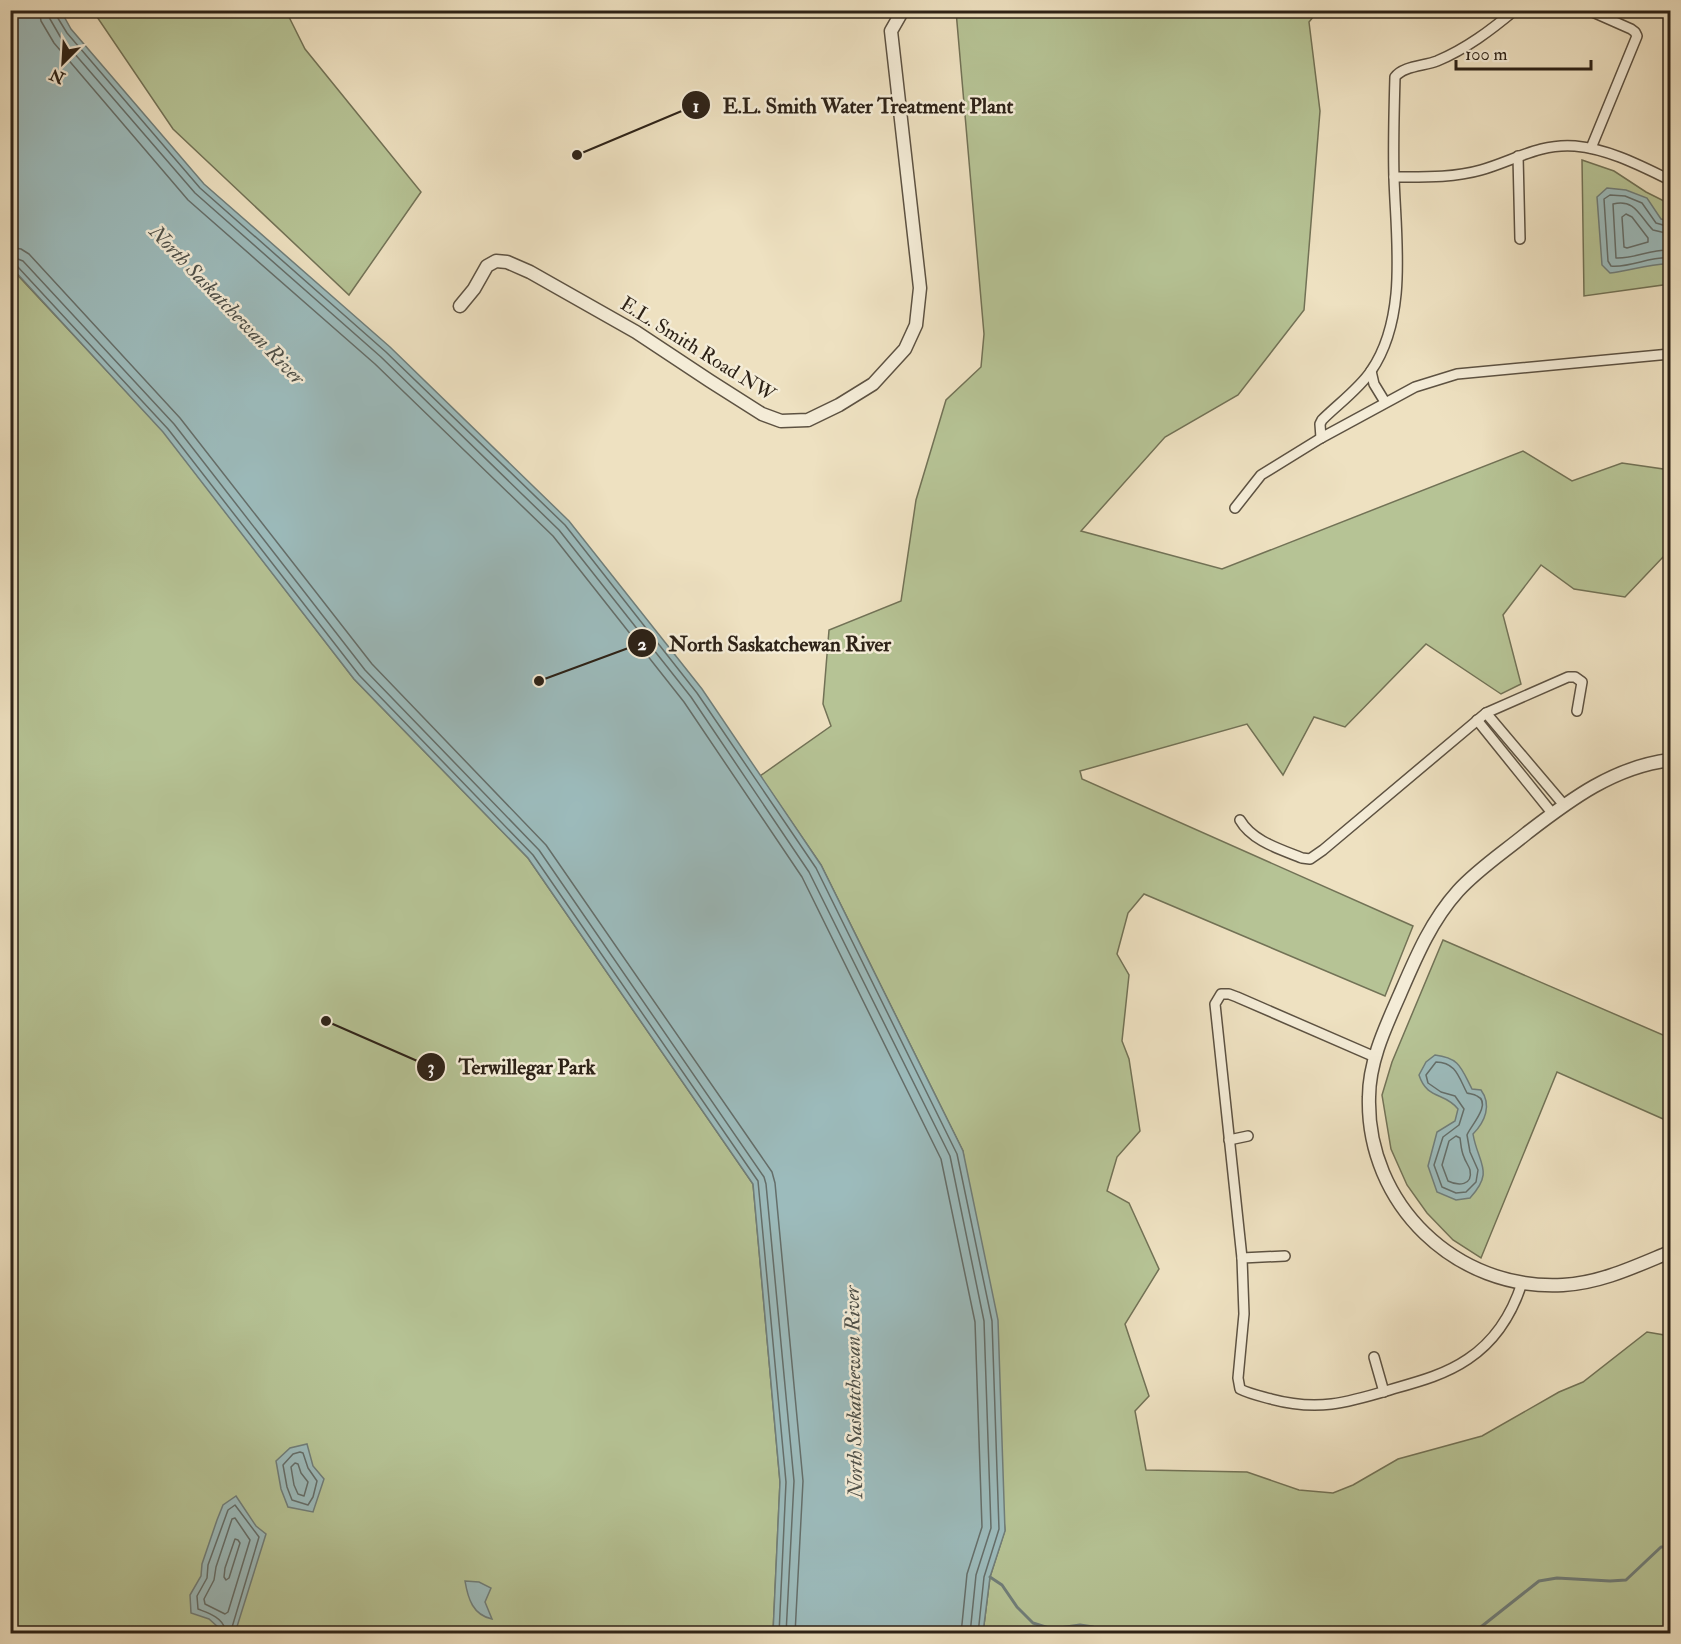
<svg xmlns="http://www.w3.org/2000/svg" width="1681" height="1644" font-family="'IM FELL Double Pica',serif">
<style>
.green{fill:#b6c395;stroke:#727256;stroke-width:1.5}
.water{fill:#9cbbbc;stroke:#707e7a;stroke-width:1.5}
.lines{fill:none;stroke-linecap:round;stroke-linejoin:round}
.shore{stroke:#646e6a;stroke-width:1.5}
.stream{stroke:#707e7a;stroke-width:3}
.minor-casing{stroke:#5d5242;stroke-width:12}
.tertiary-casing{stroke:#5d5242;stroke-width:15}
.minor{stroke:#f4ecd7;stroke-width:9}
.tertiary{stroke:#f4ecd7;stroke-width:12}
.labels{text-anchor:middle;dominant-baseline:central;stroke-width:5;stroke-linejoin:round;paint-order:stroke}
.street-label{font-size:20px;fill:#2d2217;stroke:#f4ecd7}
.water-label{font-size:21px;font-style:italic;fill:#4e5049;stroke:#f4ecd7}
.leader{fill:none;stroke:#2d2217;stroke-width:2}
.callout-dot{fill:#2d2217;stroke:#f4ecd7;stroke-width:2}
.mark-label{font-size:18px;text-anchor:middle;font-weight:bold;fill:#fff}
.callout-label{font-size:21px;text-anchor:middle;font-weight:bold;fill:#2d2217;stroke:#f4ecd7;stroke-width:5;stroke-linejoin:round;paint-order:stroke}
</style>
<rect width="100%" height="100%" fill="#eee1c1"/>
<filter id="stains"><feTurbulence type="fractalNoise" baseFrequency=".00333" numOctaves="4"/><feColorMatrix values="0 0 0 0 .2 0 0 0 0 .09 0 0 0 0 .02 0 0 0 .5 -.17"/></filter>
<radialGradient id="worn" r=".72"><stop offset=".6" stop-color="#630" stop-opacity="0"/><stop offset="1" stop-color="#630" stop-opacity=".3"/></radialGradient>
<g class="green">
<polygon points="93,11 286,11 305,49 421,192 349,295 173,129"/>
<polygon points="956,11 1318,11 1309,22 1320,111 1304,310 1238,395 1165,437 1081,531 1222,569 1523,451 1572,481 1622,463 1670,470 1670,561 1664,556 1625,597 1574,589 1541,565 1503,615 1521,684 1501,694 1426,644 1345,727 1314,717 1283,775 1247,724 1080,771 1082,779 1413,926 1385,996 1144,894 1128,913 1117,954 1129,975 1122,1041 1129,1059 1140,1131 1117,1157 1107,1191 1129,1203 1159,1269 1125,1324 1149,1396 1135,1411 1146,1470 1247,1472 1299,1490 1333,1493 1353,1485 1398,1459 1482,1436 1559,1392 1583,1382 1647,1332 1670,1336 1670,1633 983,1633 990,1577 1005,1530 963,1151 821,865 760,776 831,726 823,704 829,630 901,601 916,500 946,400 981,367 984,334"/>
<polygon points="1582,160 1614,171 1646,192 1670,204 1670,284 1584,296"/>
<polygon points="10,267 164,432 354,679 528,858 753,1184 780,1482 773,1633 11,1633"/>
<polygon points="1443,940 1670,1038 1670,1122 1557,1072 1481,1258 1453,1240 1427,1213 1407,1185 1391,1149 1382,1095 1392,1062"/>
</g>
<g class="water">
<polygon points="10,11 61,11 71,29 204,184 390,347 569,521 702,689 821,865 963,1151 998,1320 1005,1531 990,1577 983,1633 773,1633 780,1482 753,1184 528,858 354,679 163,432 11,267"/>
<path d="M1607 188 1626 190 1647 198 1661 219 1670 221V264C1650 263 1630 271 1610 273L1602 265 1597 197Z"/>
<path d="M1435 1055C1460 1058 1461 1068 1472 1089L1481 1090C1492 1105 1485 1122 1473 1134 1478 1164 1495 1171 1470 1198L1456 1200 1437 1192 1428 1166 1437 1132 1455 1121 1458 1109C1445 1092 1427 1100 1419 1075L1426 1062Z"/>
<polygon points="307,1444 313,1466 324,1479 313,1512 288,1507 281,1489 276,1461 290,1448"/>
<polygon points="236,1496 256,1526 266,1534 235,1633 206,1633 215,1632 219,1628 209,1619 191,1613 190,1595 201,1576 202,1564 217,1520 223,1505"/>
<path d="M465 1581 479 1582 491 1588 485 1602 492 1619C473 1615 468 1599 465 1581Z"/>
</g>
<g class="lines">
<g class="shore">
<polyline points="39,10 41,21 54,43 188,200 375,364 553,536 684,702 802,877 941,1159 975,1322 982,1527 967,1574 961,1634"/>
<polyline points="48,10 50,19 61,38 195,193 381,357 559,530 691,697 809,872 950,1156 984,1321 991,1528 976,1575 970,1634"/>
<polyline points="56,10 56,15 67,33 200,188 386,352 565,525 697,693 816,868 957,1154 992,1321 999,1529 984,1577 978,1634"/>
<polygon points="1626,214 1632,217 1648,238 1648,242 1627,248 1624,247 1622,217"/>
<path d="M1670 227 1656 223 1642 203 1625 196 1610 195 1604 199 1608 261 1611 266C1631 268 1650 256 1670 258"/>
<path d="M1670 234 1653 230C1640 217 1635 198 1613 204L1616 258C1634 259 1651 249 1670 250"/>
<polyline points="10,247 21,249 29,254 180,418 372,664 546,845 772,1172 775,1183 803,1481 795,1634"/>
<polyline points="10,256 23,261 174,424 365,670 539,850 764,1177 766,1184 794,1481 786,1634"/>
<polyline points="10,264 17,266 168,429 359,675 533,855 758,1181 786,1482 779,1634"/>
<path d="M1436 1062C1456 1062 1459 1078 1467 1093 1470 1094 1474 1094 1477 1096 1493 1103 1469 1128 1467 1135L1470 1152 1478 1170 1476 1182 1466 1192 1456 1193 1442 1187 1434 1165 1443 1137 1459 1125 1464 1109 1455 1096 1441 1092 1428 1083 1426 1075Z"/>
<path d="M1456 1136 1460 1138C1461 1144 1461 1151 1464 1157 1465 1161 1469 1166 1470 1170 1473 1186 1458 1186 1448 1181L1442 1165 1449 1141Z"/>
<polygon points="300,1452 303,1453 308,1468 317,1481 313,1497 308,1505 292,1500 287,1487 283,1465 293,1454"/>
<polygon points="295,1463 298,1464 301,1473 308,1482 304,1496 298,1494 294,1485 291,1467"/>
<polygon points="235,1518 250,1540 228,1612 225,1614 205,1604 204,1599 214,1580 216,1567 232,1519"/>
<polygon points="235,1539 238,1540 240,1543 229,1578 226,1580 224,1577 225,1568"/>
<path d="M222 1634 225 1629C222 1617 208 1613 198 1609L197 1596 207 1578 208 1565 228 1510 235 1505 259 1537 230 1634"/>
</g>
<g class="stream">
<polyline points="990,1577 1002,1585 1017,1607 1033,1623 1052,1629 1080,1625 1093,1627 1098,1634"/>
<polyline points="1472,1634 1539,1581 1557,1578 1610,1581 1626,1580 1661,1547 1670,1547"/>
</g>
<defs>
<g id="minor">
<polyline points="1588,10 1631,29 1635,32 1637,36 1591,148"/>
<polyline points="1518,156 1520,239"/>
<path d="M1394 177C1423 177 1453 178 1481 170 1513 161 1540 143 1575 146 1609 149 1641 166 1670 180"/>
<polyline points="1371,371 1374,384 1385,402"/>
<path d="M1321 438 1320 424 1322 420C1337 405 1360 388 1371 371 1408 317 1396 240 1394 178 1393 145 1394 111 1395 77 1403 66 1424 66 1437 61 1466 49 1491 30 1515 10"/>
<polyline points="1235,508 1261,475 1321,438 1415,387 1457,374 1670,354"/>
<polyline points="1486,713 1564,805"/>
<polyline points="1477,720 1552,813"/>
<path d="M1240 820C1252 841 1280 849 1302 858L1310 859 1323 850 1486 713 1568 677H1575L1582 682 1577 711"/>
<path d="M1375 1057 1237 997 1229 994H1221L1215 1004 1242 1258 1244 1314 1238 1378 1240 1389C1250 1394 1260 1396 1271 1399 1320 1412 1349 1402 1396 1388 1421 1381 1446 1374 1468 1359 1495 1341 1512 1314 1522 1283"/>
<polyline points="1229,1140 1248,1136"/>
<polyline points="1242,1258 1285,1256"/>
<polyline points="1374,1357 1384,1392"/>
</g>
<g id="tertiary">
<polyline points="460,306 474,289 487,266 496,261 507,262 530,272 636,332 710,381 762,414 781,421 808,420 839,405 873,384 905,349 916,325 920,288 891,31 903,10"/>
<path d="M1670 760C1614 767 1571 799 1527 833 1504 852 1478 869 1458 891 1431 921 1416 957 1400 994 1386 1026 1369 1061 1369 1097 1366 1204 1456 1291 1563 1285 1601 1283 1636 1266 1670 1252"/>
</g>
</defs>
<use href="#minor" class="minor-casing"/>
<use href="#tertiary" class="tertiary-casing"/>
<use href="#minor" class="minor"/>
<use href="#tertiary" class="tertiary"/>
</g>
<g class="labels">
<g class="street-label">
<text transform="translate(698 349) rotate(32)">E.L. Smith Road NW</text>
</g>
<g class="water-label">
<text transform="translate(227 305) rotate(46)">North Saskatchewan River</text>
<text transform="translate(854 1392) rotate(-91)">North Saskatchewan River</text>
</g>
</g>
<path class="leader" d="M577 155L696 105M539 681L642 643M326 1021L431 1067"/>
<g class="callout-dot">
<circle cx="577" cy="155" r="6"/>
<circle cx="539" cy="681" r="6"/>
<circle cx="326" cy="1021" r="6"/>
<circle cx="696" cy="105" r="15"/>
<circle cx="642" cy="643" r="15"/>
<circle cx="431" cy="1067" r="15"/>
</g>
<g class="mark-label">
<text x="696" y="112">1</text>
<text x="642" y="650">2</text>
<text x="431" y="1073">3</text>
</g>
<g class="callout-label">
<text x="868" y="113">E.L. Smith Water Treatment Plant</text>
<text x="780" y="651">North Saskatchewan River</text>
<text x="527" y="1074">Terwillegar Park</text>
</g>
<rect width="1681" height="1644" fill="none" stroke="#eee1c1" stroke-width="36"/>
<rect x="12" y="12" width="1657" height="1620" fill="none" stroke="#2d2217" stroke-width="3"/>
<rect x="18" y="18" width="1645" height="1608" fill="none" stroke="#2d2217" stroke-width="1.5"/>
<g transform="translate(63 63) rotate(204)" stroke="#f4ecd7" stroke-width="4.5" paint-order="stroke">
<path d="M0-4.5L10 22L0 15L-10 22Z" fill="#2d2217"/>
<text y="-9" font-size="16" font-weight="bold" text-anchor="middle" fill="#2d2217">N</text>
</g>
<path d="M1456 60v9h135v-9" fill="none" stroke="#2d2217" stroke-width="3"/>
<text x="1465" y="60" font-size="18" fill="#2d2217" stroke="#f4ecd7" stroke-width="4.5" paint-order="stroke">100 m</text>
<rect width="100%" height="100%" filter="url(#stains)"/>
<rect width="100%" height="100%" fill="url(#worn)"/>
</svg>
